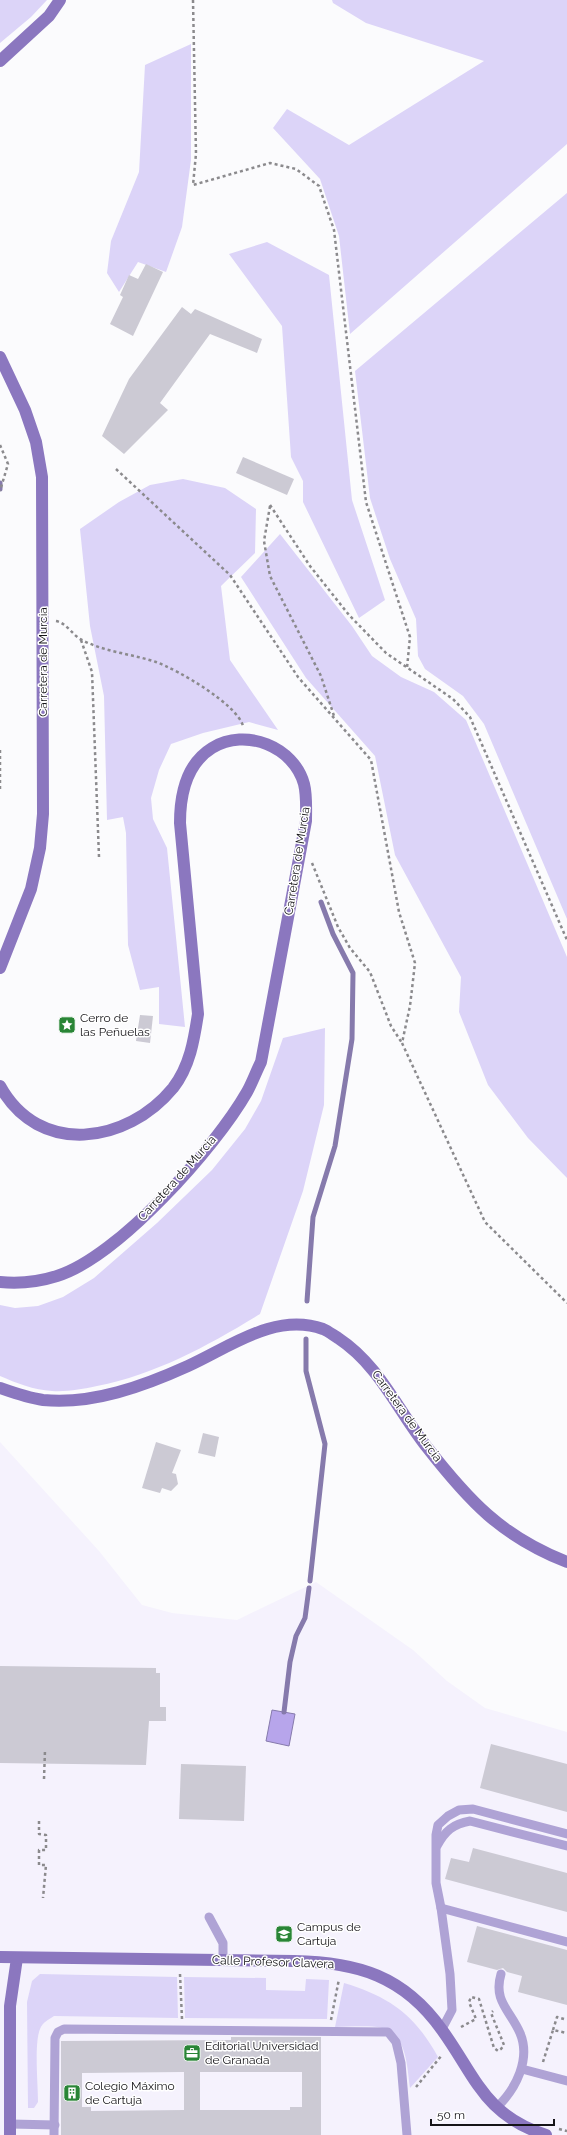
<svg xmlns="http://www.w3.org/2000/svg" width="567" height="2135" font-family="Raleway,sans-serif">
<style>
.built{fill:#f5f2fd}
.green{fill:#dcd4f8}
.water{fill:#b7a5eb;stroke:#867aac}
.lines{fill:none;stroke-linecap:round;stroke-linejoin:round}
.stream{stroke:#867aac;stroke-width:5}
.building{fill:#cccad4;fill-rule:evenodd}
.path{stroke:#8b8a8d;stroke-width:2.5;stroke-dasharray:3 3;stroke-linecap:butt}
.lane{stroke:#afa3d5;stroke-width:9}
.secondary{stroke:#8b77bf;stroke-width:12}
.labels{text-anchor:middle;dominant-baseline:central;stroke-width:3;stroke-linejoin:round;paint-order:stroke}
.street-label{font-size:12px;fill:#151418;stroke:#fff}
.poi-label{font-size:12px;fill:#151418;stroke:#fff;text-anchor:start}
</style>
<rect width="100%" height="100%" fill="#fbfbfd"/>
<polygon class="built" points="0,1442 99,1551 142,1605 172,1613 237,1620 316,1582 413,1650 447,1681 485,1708 567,1732 567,2135 0,2135"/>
<g class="green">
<polygon points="0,0 47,0 31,17 0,43"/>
<polygon points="332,0 567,0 567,144 350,334 339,236 320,179 273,128 287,109 349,145 484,61 366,23 333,3"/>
<polygon points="191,44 191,160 182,227 166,272 138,262 119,292 107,273 111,241 139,172 145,65"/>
<polygon points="567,193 567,919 484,724 463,696 425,669 418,656 416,619 390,559 370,498 355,371"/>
<polygon points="267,242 329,275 352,500 385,600 359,618 303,502 303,481 291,457 282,326 229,254"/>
<polygon points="183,479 225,488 256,509 255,553 221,586 230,660 278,730 249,722 203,733 171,744 159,770 151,798 153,819 167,848 185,1027 159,1024 159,987 140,990 128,945 126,833 123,817 107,820 104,696 90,626 80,529 119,502 150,485"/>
<polygon points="280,534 352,626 372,656 401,677 434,692 466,720 567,957 567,1178 528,1138 488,1085 459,1012 461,977 395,855 375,756 306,678 241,577"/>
<path d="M325 1028 324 1105 303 1191 260 1314C209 1345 157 1374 97 1386 83 1389 67 1392 52 1391 34 1390 16 1383 0 1376V1305L15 1308 38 1306 63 1297 94 1278 157 1223 212 1170 245 1129 261 1101 283 1038Z"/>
<path d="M40 1974 177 1977 178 2018 54 2016C48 2020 43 2022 40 2029 34 2044 38 2084 38 2102L34 2108H28L27 2002 32 1981Z"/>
<polygon points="184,1977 266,1978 266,1990 305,1991 306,1979 329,1980 327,2019 185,2018"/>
<path d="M344 1983C390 1997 415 2015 438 2057L410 2088C407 2067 407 2034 382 2028 368 2025 349 2027 335 2027Z"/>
</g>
<polygon class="water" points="272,1710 295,1714 289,1746 266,1741"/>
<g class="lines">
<g class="stream">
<polyline points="0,483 0,489"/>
<polyline points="307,1301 313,1217 335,1146 352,1039 353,973 333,934 321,902"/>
<polyline points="306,1339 306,1371 325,1444 310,1581"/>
<polyline points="284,1712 290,1662 296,1636 305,1618 309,1588"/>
</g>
</g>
<g class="building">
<polygon points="146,264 163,272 133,336 110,324 123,297 120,295 129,275 138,279"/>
<polygon points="182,307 191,314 195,309 262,339 257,353 210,334 160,403 168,410 124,454 102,436 129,379"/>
<polygon points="243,457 294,479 287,495 236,473"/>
<polygon points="140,1015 153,1016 150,1043 136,1041"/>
<polygon points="203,1433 219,1437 215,1457 198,1453"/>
<polygon points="156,1442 181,1450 172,1473 176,1474 178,1484 171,1491 162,1488 160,1493 142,1488"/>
<polygon points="0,1666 156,1668 156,1673 160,1673 160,1707 166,1707 166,1721 149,1721 146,1765 0,1763"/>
<polygon points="491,1744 567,1764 567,1812 480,1788"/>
<polygon points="181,1764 246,1766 244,1821 179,1819"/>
<polygon points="473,1848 567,1873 567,1912 445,1879 451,1858 469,1862"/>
<polygon points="477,1926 567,1950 567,2005 518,1992 522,1976 507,1972 503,1968 497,1970 467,1962"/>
<path d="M231 2037H321V2135H61V2041L231 2040ZM184 2072V2110L91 2111V2107H82V2073ZM200 2072H302V2107H290V2110H200Z"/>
</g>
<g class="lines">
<g class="path">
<polyline points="193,0 196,154 193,185 270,163 296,169 319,186 334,230 366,502 410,637 407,668"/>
<polyline points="0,445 8,464 0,491"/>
<polyline points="116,469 230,575 298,677 371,760 399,912 415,963 410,1006 402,1043 485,1222 567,1303"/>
<polyline points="270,505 310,566 349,615 386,653 453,699 470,717 567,940"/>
<polyline points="270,506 264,541 270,576 321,676 334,716"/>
<path d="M56 621C67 623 73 636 82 640 105 652 132 654 156 662 178 670 237 704 243 726"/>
<polyline points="81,640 92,672 99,857"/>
<polyline points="0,750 0,791"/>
<polyline points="312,863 338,927 350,948 370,972 391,1026 402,1043"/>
<polyline points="44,1779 45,1750"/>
<polyline points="39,1821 39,1834 46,1835 46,1850 39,1850 39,1865 46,1865 43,1898"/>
<polyline points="180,1974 182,2019"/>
<polyline points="331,2020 339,1979"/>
<polyline points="461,2027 476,2019 469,2002 471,1997 479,1999 494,2048 498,2051 501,2049 504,2045 491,2013 493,2011"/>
<polyline points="553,2030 557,2017 564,2019"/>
<polyline points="543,2062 553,2030 567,2033"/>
<polyline points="416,2087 442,2055"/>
<polyline points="559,2129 567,2131"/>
</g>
<g class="lane">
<path d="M437 1846C445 1831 453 1824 470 1821L567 1846"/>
<polyline points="441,1908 567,1942"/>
<polyline points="209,1917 223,1943 223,1961"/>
<polyline points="442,2029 452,2010 450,1974 441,1908 436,1883 436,1835 438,1825 448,1816 459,1810 473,1809 567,1834"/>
<polyline points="522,2069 567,2081"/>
<path d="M497 2107C516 2089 531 2059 520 2033 510 2010 493 2001 501 1974"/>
<polyline points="11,2124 55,2125"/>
<polyline points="54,2135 55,2038 58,2032 64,2029 388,2032 396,2042 401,2063 407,2135"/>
</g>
<g class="secondary">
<polyline points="0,61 49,16 60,0"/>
<polyline points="0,357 25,410 36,442 42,477 43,814 40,848 31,889 0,968"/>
<path d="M0 1086C39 1157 127 1144 173 1088 190 1066 194 1040 198 1014L180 823C180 795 186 764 212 748 246 727 294 747 304 784 307 796 306 809 306 821L261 1062C256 1072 252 1083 247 1092 215 1148 118 1257 57 1276 38 1282 20 1284 0 1282"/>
<path d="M0 1388C14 1393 28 1398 43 1400 92 1405 144 1386 188 1366 230 1347 275 1312 323 1329 328 1331 333 1335 338 1338 379 1365 397 1409 426 1446 469 1501 501 1536 567 1562"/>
<path d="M0 1957 294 1961C357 1962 404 1976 442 2030 476 2077 484 2115 546 2135"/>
<polyline points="10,2135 10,2006 17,1958"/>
</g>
</g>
<defs>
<symbol id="sight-square" viewBox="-11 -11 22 22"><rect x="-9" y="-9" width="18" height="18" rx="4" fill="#298536" stroke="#fff"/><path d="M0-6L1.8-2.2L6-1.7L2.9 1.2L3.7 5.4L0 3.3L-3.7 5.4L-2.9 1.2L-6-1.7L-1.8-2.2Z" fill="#fff"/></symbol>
<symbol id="university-square" viewBox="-11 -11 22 22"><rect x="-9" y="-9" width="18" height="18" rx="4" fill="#298536" stroke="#fff"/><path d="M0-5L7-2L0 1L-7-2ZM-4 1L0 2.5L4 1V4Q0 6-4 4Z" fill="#fff"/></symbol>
<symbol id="office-square" viewBox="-11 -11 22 22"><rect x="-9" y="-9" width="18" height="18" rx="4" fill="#298536" stroke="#fff"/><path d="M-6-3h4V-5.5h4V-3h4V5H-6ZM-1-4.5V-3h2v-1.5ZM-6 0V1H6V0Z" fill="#fff"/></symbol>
<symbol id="building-square" viewBox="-11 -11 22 22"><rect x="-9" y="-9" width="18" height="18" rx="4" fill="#298536" stroke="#fff"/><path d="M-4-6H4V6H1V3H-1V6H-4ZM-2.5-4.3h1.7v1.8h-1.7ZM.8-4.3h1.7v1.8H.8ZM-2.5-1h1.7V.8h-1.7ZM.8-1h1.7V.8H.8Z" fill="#fff"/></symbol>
</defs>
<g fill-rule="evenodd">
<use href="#sight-square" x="57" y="1015" width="20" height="20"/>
<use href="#university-square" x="274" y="1924" width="20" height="20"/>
<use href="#office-square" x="182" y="2043" width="20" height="20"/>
<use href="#building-square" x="62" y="2083" width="20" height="20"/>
</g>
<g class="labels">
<g class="street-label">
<text transform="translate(43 662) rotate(-90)">Carretera de Murcia</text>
<text transform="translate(297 861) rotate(-81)">Carretera de Murcia</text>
<text transform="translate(177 1178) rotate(-48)">Carretera de Murcia</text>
<text transform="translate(407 1416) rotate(54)">Carretera de Murcia</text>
<text transform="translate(273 1962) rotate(2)">Calle Profesor Clavera</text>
</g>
<g class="poi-label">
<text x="80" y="1018">Cerro de<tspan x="80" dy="14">las Peñuelas</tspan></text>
<text x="297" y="1927">Campus de<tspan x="297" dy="14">Cartuja</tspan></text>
<text x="205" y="2046">Editorial Universidad<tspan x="205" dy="14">de Granada</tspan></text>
<text x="85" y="2086">Colegio Máximo<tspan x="85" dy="14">de Cartuja</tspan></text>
</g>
</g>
<path d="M431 2119v6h123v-6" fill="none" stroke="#151418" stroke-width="2"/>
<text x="437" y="2119" font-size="12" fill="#151418" stroke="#ffffff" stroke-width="3" paint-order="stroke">50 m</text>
</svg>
